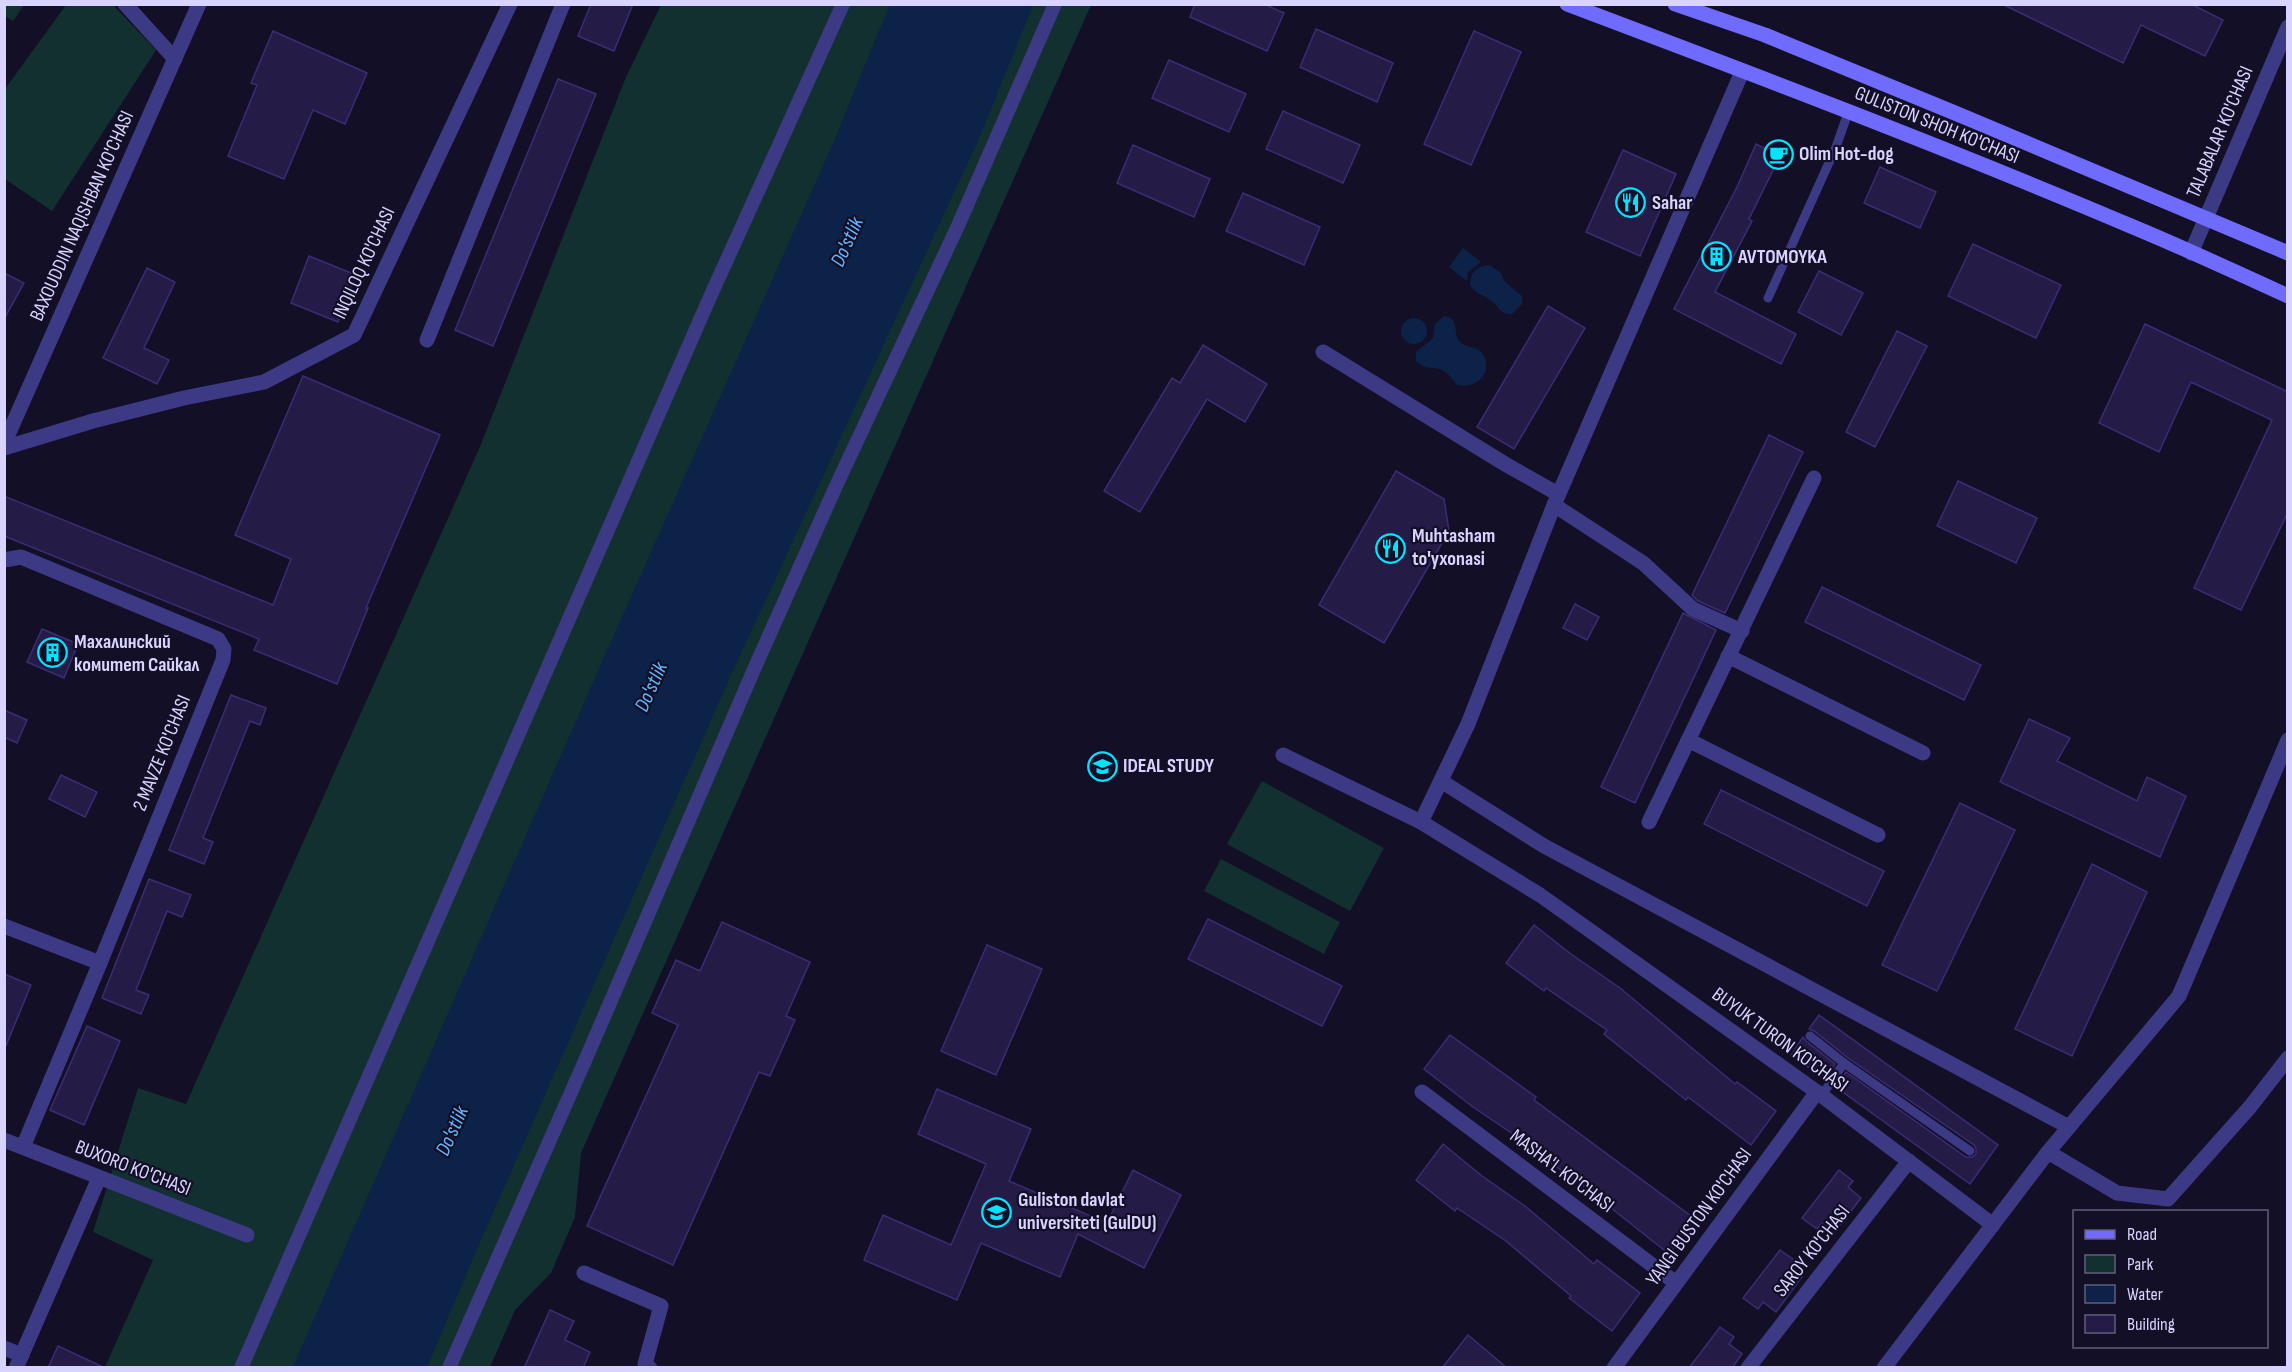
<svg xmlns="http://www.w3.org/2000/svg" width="2292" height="1372" font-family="'Sofia Sans Condensed',sans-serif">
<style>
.green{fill:#12302f}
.water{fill:#0c2248}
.building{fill:#241b47;stroke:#3b2d73;stroke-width:1.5}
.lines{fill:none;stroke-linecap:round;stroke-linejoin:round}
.service{stroke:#3d3a85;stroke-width:9}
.pedestrian{stroke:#3d3a85;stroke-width:14}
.minor{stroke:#3d3a85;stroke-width:15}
.secondary{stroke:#6f6bff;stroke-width:15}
.labels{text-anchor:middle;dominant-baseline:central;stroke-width:4.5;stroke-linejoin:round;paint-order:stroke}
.street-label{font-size:20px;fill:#d9d4ff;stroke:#130f26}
.poi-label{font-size:20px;font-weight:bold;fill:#d9d4ff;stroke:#130f26;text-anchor:start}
.water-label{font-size:21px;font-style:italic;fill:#62b6ff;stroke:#130f26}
</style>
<rect width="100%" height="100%" fill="#130f26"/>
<g class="green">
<polygon points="5,4 24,4 24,5 13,21 5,16"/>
<polygon points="66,5 113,5 156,50 52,211 5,179 5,89"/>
<polygon points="661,5 1091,5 581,1153 575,1217 551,1273 515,1310 490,1367 105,1367 153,1260 93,1232 138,1088 186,1104 479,449 626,77"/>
<polygon points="1262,781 1384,848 1350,911 1227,844"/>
<polygon points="1221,859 1340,922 1324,954 1204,891"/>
</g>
<g class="water">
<polygon points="890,4 1033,5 981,134 731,675 480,1242 427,1367 293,1367 593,682 831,148"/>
<polygon points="1463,248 1481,262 1468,272 1467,281 1449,267"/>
<path d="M1490 265 1501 273 1505 282 1522 296V304L1512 314C1500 316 1498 304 1489 299 1481 294 1476 294 1470 285 1470 272 1477 266 1490 265Z"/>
<path d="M1444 316C1461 318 1452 334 1460 342 1464 347 1475 346 1481 352 1489 361 1488 374 1478 381 1471 386 1464 387 1456 384 1440 359 1431 375 1416 361V352L1433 338 1435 324Z"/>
<circle cx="1414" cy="331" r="13"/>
</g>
<g class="building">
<polygon points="591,4 633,4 614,51 578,36"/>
<polygon points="1195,4 1264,4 1284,13 1267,51 1190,17"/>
<polygon points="2002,4 2191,4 2223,20 2205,56 2141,25 2123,63"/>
<polygon points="1316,29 1393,63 1377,102 1300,67"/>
<polygon points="273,31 367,73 345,124 313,110 284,179 228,156 257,85 251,83"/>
<polygon points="1474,31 1521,52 1471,165 1424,144"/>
<polygon points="1169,60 1246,94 1229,132 1152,98"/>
<polygon points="558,79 596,94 493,346 455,330"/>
<polygon points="1283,111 1360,145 1343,183 1266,149"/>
<polygon points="1756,144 1780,156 1749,219 1752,221 1715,292 1796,334 1781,364 1674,309 1737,187"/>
<polygon points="1133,145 1210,179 1194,217 1117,183"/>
<polygon points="1623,150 1676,174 1640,256 1586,232"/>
<polygon points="1880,167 1936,192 1920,228 1864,203"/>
<polygon points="1243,193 1320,227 1304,265 1226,231"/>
<polygon points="1973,244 2061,285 2036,338 1948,296"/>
<polygon points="309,256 356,275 338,322 291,303"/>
<polygon points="147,268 175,282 144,348 169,360 157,384 103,358"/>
<polygon points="1819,271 1863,293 1841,335 1798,312"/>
<polygon points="4,273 24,283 4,319"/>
<polygon points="1548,306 1585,328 1514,449 1477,427"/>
<polygon points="2145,324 2286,391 2288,387 2288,512 2241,610 2194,588 2272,420 2191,382 2159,452 2099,423"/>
<polygon points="1897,331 1927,346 1875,447 1846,432"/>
<polygon points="1203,345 1267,384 1245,422 1207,399 1140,512 1104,491 1172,378 1180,383"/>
<polygon points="303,376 440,435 366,608 368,608 337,684 254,650 259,639 4,536 4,496 273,605 291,559 235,535"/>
<polygon points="1769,435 1803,452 1725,613 1698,601 1692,595"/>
<polygon points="1396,471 1444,499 1449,531 1384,643 1319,605"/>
<polygon points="1958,481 2037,518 2016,563 1937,526"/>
<polygon points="1822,587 1981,665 1964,700 1805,622"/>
<polygon points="1575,604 1599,617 1587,640 1563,628"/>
<polygon points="1683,613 1716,630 1635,803 1601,787"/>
<polygon points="42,629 78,644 64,678 27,662"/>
<polygon points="231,695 266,708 260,725 250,721 203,838 213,842 204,864 169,850"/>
<polygon points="4,710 27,720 17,743 4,737"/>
<polygon points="2029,719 2070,738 2057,761 2137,801 2147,777 2186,796 2160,857 2000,782"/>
<polygon points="61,775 97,792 85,817 49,799"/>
<polygon points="1721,790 1884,871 1867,906 1704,824"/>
<polygon points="1960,803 2015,830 1937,991 1882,965"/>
<polygon points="2092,864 2147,892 2072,1056 2015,1029"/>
<polygon points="149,879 191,895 182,917 167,911 136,990 149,995 141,1014 102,998"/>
<polygon points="1208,919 1342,986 1322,1026 1188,959"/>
<polygon points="722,922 810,962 786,1016 795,1020 770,1076 759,1072 673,1265 587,1226 678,1025 652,1013 676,960 700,971"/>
<polygon points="1534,925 1571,954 1620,988 1735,1084 1737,1082 1776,1111 1751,1145 1688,1097 1686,1100 1604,1034 1607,1030 1546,988 1544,991 1506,963"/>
<polygon points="987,945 1042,969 996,1075 941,1051"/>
<polygon points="4,974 31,985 5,1048 4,1048"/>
<polygon points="1819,1015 1998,1145 1970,1184 1836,1087 1846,1072 1966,1157 1972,1157 1976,1154 1976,1149 1974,1145 1848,1058 1814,1031 1809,1029"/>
<polygon points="87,1026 120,1041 84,1125 50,1110"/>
<polygon points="1450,1035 1536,1097 1534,1100 1695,1219 1669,1254 1582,1185 1531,1149 1532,1147 1473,1107 1424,1069"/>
<polygon points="1803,1037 1806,1041 1835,1064 1825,1079 1791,1055"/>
<polygon points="937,1089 1031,1129 1009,1181 1107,1223 1133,1170 1181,1195 1144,1268 1078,1234 1060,1277 981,1243 957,1300 864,1260 883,1215 951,1245 986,1164 918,1134"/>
<polygon points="1443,1144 1482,1176 1525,1206 1594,1264 1597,1260 1640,1293 1612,1331 1569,1298 1571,1296 1506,1241 1457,1208 1455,1211 1416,1180"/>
<polygon points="1839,1170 1853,1181 1848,1187 1861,1198 1834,1233 1822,1223 1817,1229 1802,1218"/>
<polygon points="1780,1250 1794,1260 1789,1267 1802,1277 1776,1312 1763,1302 1758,1309 1743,1298"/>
<polygon points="550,1310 574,1321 565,1340 590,1352 583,1368 524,1368"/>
<polygon points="1720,1327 1734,1337 1729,1344 1742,1354 1732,1368 1689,1368"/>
<polygon points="1468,1335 1507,1368 1442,1368"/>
<polygon points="58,1346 105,1368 48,1368"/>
</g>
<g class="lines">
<g class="service">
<polyline points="1768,298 1836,147 1848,113"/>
<polyline points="1810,1036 1844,1063 1970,1151"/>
<polyline points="1822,1095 1844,1063"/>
</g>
<g class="pedestrian">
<polyline points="241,1368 710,297 843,4"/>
<polyline points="449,1368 584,1063 755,667 836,486 957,228 1055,4"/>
</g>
<g class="minor">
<polyline points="125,4 175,59"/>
<polyline points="2191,253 2288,27"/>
<polyline points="427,340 563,4"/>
<polyline points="1323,352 1505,464 1558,494"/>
<polyline points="4,444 199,4"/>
<polyline points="4,448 93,421 184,398 264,382 354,335 510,4"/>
<polyline points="1554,505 1468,724 1421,822 1540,895 1817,1092 1993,1225"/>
<polyline points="4,560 21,557 218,639 224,649 223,660 100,963"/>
<polyline points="1742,631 1693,609 1643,563 1554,505 1742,72"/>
<polyline points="1728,656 1923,753"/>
<polyline points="1688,740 1878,835"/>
<polyline points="1283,755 1421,822"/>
<polyline points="1441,781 1544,846 2069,1127"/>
<polyline points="1649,822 1814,478"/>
<polyline points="4,926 100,963 23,1147"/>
<polyline points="1422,1092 1676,1283"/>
<polyline points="4,1140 247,1235"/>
<polyline points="2048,1152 2117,1193 2168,1199 2250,1107 2288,1058"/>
<polyline points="584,1273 661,1306 645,1364 650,1368"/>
<polyline points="4,1348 22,1355"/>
<polyline points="16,1368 99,1178"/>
<polyline points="1614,1368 1817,1092"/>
<polyline points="1748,1368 1909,1161"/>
<polyline points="1884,1368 2048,1152 2179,996 2288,740"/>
</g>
<g class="secondary">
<path d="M1567 4C1758 76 1950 149 2138 229 2188 250 2238 273 2288 296"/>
<polyline points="1675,4 1765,35 1955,113 2288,253"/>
</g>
</g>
<defs>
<symbol id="cafe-ring" viewBox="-11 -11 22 22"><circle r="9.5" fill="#130f26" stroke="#00e5ff" stroke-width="1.5"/><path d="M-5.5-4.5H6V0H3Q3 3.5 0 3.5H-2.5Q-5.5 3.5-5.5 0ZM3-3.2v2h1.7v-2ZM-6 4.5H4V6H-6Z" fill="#00e5ff"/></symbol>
<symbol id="restaurant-ring" viewBox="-11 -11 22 22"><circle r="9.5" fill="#130f26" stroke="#00e5ff" stroke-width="1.5"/><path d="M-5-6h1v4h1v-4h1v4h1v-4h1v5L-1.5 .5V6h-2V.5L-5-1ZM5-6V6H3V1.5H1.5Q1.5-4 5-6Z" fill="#00e5ff"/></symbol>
<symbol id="building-ring" viewBox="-11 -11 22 22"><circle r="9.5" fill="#130f26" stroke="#00e5ff" stroke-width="1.5"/><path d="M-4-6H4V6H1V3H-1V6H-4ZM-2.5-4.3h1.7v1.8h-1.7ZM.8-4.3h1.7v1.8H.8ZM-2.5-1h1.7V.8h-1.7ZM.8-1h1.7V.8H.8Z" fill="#00e5ff"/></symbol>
<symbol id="school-ring" viewBox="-11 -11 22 22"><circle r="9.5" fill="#130f26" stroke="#00e5ff" stroke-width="1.5"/><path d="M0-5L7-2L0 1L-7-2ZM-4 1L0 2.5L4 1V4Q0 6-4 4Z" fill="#00e5ff"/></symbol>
<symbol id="university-ring" viewBox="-11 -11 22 22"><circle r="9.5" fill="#130f26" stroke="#00e5ff" stroke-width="1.5"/><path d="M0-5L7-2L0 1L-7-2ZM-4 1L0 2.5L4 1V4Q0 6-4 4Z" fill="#00e5ff"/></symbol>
</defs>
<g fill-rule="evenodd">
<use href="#cafe-ring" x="1762" y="138" width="33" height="33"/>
<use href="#restaurant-ring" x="1614" y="186" width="33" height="33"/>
<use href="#building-ring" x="1700" y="240" width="33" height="33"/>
<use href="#restaurant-ring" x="1374" y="532" width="33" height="33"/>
<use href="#building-ring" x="36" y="636" width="33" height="33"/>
<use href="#school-ring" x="1086" y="750" width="33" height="33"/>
<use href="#university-ring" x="980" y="1196" width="33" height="33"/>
</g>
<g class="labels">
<g class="street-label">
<text transform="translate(1937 125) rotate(22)">GULISTON SHOH KO'CHASI</text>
<text transform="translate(2220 132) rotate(-67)">TALABALAR KO'CHASI</text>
<text transform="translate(82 216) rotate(-66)">BAXOUDDIN NAQISHBAN KO'CHASI</text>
<text transform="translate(364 263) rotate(-65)">INQILOQ KO'CHASI</text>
<text transform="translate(162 753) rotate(-68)">2 MAVZE KO'CHASI</text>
<text transform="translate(1780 1040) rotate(36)">BUYUK TURON KO'CHASI</text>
<text transform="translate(133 1168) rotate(21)">BUXORO KO'CHASI</text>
<text transform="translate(1562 1171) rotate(37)">MASHA'L KO'CHASI</text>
<text transform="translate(1699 1217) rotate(-54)">YANGI BUSTON KO'CHASI</text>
<text transform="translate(1812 1251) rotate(-52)">SAROY KO'CHASI</text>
</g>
<g class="poi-label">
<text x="1799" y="154">Olim Hot-dog</text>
<text x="1652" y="203">Sahar</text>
<text x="1738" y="257">AVTOMOYKA</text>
<text x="1412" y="536">Muhtasham<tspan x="1412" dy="23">to'yxonasi</tspan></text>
<text x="74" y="642">Махалинский<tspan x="74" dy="23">комитет Сайкал</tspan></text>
<text x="1123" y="766">IDEAL STUDY</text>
<text x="1018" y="1200">Guliston davlat<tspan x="1018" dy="23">universiteti (GulDU)</tspan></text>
</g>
<g class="water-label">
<text transform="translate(847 242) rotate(-66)">Do'stlik</text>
<text transform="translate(651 687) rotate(-66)">Do'stlik</text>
<text transform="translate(452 1131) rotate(-66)">Do'stlik</text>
</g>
</g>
<rect width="2292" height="1372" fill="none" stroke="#d9d4ff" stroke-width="12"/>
<rect x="2073" y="1210" width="195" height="138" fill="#130f26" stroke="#625e7d" stroke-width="1.5"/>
<rect x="2085" y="1230" width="30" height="9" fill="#6f6bff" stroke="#625e7d" stroke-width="1.5"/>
<text x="2127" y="1240" font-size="18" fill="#d9d4ff">Road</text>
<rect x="2085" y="1255" width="30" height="18" fill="#12302f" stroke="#625e7d" stroke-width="1.5"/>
<text x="2127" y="1270" font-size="18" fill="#d9d4ff">Park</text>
<rect x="2085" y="1285" width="30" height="18" fill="#0c2248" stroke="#625e7d" stroke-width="1.5"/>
<text x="2127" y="1300" font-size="18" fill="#d9d4ff">Water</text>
<rect x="2085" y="1315" width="30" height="18" fill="#241b47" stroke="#625e7d" stroke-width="1.5"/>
<text x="2127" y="1330" font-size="18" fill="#d9d4ff">Building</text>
</svg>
